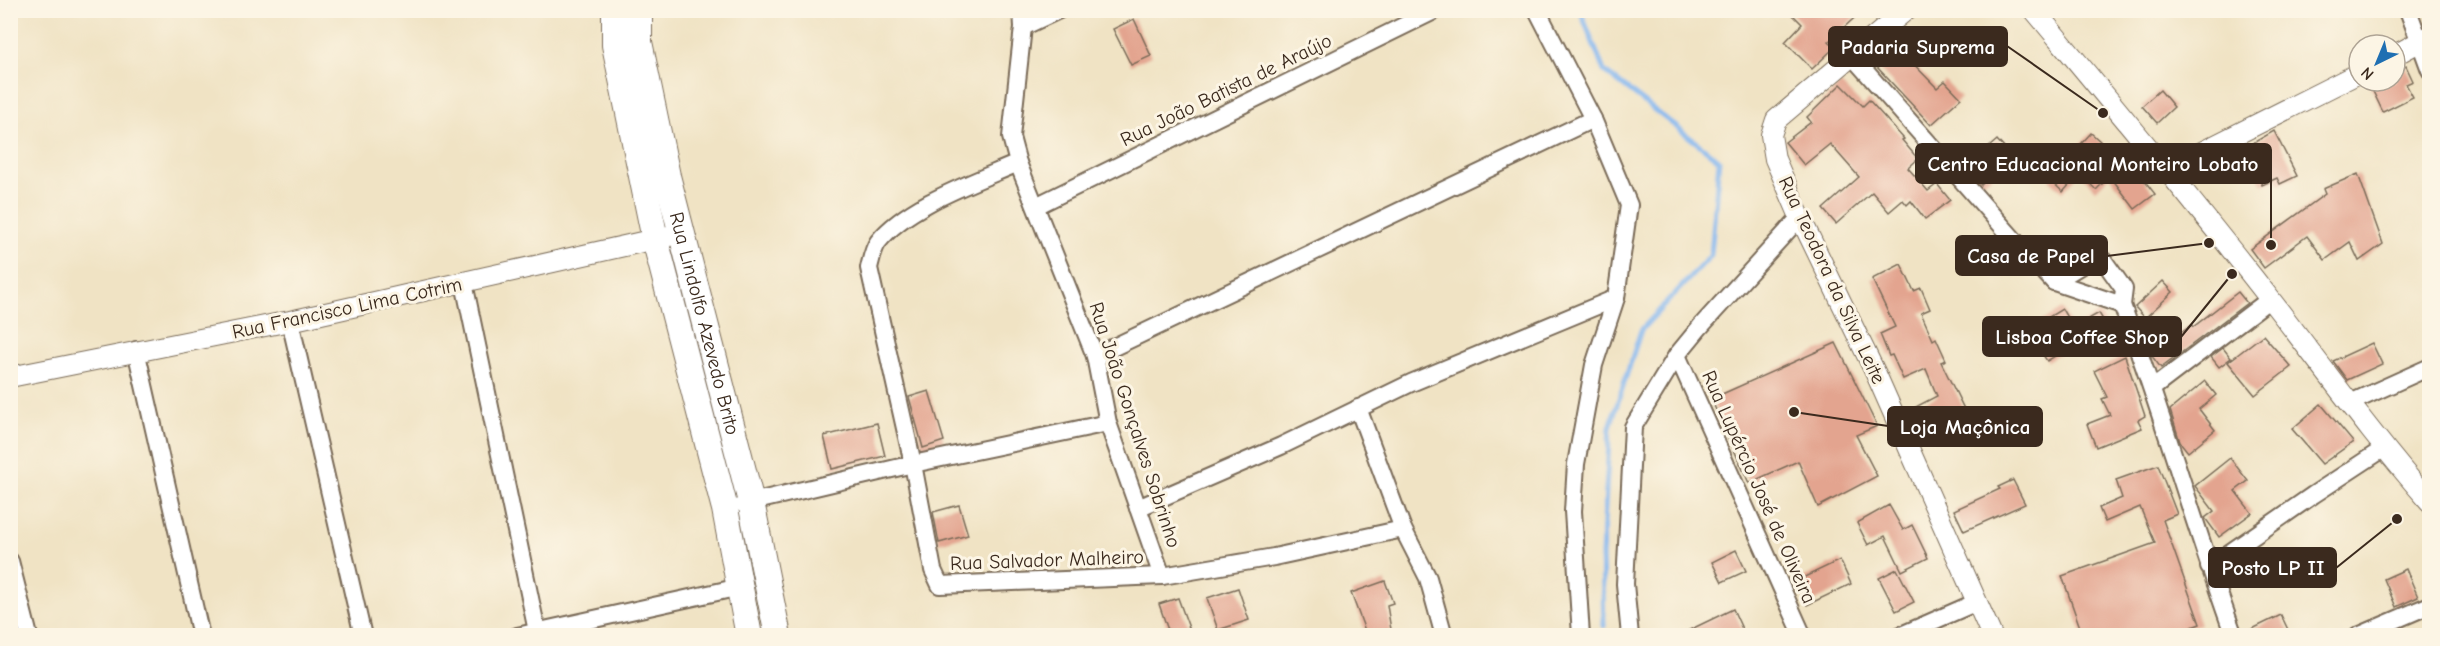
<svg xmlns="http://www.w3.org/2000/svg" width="2440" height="646" font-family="'Comic Neue',sans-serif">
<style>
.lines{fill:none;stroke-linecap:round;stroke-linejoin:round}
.stream{stroke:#81b5ef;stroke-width:5}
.building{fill:#e3a48f}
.minor-casing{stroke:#7a6b58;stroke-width:20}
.tertiary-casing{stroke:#7a6b58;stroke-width:22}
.primary-casing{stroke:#7a6b58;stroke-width:28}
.minor{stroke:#fff;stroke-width:16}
.tertiary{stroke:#fff;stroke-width:20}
.primary{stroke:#fff;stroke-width:26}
.labels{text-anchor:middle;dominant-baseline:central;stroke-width:6;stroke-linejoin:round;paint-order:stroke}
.street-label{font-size:20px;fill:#3b2a1e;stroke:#fcf5e5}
.leader{fill:none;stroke:#3b2a1e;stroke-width:2}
.callout-dot{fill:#3b2a1e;stroke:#fcf5e5;stroke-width:2}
.callout{fill:#3b2a1e;stroke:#3b2a1e;stroke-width:2}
.callout-label{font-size:21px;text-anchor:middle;font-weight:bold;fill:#fff}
</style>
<rect width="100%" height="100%" fill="#fcf5e5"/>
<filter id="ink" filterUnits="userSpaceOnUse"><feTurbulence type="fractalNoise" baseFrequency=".0167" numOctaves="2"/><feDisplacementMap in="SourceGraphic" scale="12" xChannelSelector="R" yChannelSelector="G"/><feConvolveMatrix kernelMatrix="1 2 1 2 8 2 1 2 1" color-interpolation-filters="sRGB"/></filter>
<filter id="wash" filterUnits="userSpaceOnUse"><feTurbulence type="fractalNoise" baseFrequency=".008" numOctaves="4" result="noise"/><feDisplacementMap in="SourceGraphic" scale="24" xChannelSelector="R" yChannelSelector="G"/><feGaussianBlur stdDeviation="1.35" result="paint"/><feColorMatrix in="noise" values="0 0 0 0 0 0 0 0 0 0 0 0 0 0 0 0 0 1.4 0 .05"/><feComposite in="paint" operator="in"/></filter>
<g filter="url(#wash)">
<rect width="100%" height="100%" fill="#f0e3c4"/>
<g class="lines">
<polyline class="stream" points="1580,10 1604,71 1719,160 1711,255 1641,330 1610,427 1602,554 1604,626"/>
</g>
<g id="blocks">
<g class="building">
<polygon points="1788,10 1863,10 1829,41 1835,47 1812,69 1785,42 1802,24"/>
<polygon points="1134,19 1151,56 1131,65 1113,29"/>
<polygon points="1896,46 1937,88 1945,81 1961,98 1931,125 1876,66"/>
<polygon points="2406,66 2413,81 2406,84 2413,97 2383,112 2368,81 2395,81 2395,71"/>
<polygon points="1841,84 1863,106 1869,100 1904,139 1902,140 1918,159 1908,168 1928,191 1937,184 1950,200 1925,219 1911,201 1907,205 1903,200 1889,212 1872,192 1836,224 1823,209 1859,177 1830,144 1804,165 1785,142 1811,122 1807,117"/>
<polygon points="2160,90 2174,107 2157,123 2142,106"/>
<polygon points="2274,131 2297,176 2280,184 2277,178 2262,185 2244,148"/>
<polygon points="2091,133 2110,150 2114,146 2133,166 2155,194 2135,209 2110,176 2096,190 2080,173 2063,192 2049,179"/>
<polygon points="1997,140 2013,158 1981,185 1965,168"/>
<polygon points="2358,174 2383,244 2359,261 2350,242 2325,260 2307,236 2264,268 2250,249 2325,194 2323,189"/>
<polygon points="1901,264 1914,291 1921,288 1930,309 1921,313 1933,340 1936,338 1946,360 1941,362 1965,411 1916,434 1906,412 1937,396 1926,369 1903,379 1892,355 1889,356 1880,334 1895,327 1872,279"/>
<polygon points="2163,281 2173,292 2145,318 2135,307"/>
<polygon points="2238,292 2247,303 2161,368 2151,355 2192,325 2193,327"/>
<polygon points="2062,309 2073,328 2099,313 2106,325 2047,361 2038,347 2034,349 2024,332"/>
<polygon points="2263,335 2291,367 2255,395 2228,362"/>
<polygon points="1836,343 1877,426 1856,435 1877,476 1818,507 1798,461 1749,483 1711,399"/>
<polygon points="2372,343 2382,364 2347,380 2333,361"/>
<polygon points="2223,348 2231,358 2219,367 2211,357"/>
<polygon points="2125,356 2145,416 2138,420 2142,428 2096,447 2087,424 2110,415 2102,399 2107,397 2094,371"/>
<polygon points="2205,381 2216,395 2199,409 2215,430 2188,452 2180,442 2170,410"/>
<polygon points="929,391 944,441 923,448 909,397"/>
<polygon points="2321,404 2353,442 2322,464 2292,429"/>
<polygon points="877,423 885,456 832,469 824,436"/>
<polygon points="2230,458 2248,481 2235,491 2252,513 2219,537 2205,518 2214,511 2195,486"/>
<polygon points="2158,465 2177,514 2163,520 2200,624 2168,636 2083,636 2062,576 2155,543 2140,507 2105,522 2099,508 2122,498 2116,480"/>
<polygon points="2013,480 2025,504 1964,531 1954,510 2000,489 1998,487"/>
<polygon points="959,505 968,535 939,543 933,512"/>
<polygon points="1889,505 1903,530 1912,525 1928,558 1902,571 1885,536 1868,545 1857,523"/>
<polygon points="1736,550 1746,571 1722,582 1712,562"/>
<polygon points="1840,560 1851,584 1807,605 1796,581"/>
<polygon points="1897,569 1914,602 1896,611 1879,578"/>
<polygon points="2406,569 2418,597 2396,607 2384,579"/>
<polygon points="1385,581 1393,603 1387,605 1392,636 1367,636 1351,593"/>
<polygon points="1238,588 1249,620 1218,630 1207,598"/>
<polygon points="1178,598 1192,636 1170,636 1159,604"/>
<polygon points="1733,609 1743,631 1734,636 1677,636"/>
<polygon points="2281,615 2291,636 2244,636 2244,633"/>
</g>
</g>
</g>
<g filter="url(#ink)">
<use href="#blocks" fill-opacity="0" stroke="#7a6b58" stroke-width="1.5"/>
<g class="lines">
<defs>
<g id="minor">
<polyline points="1022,10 1023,27 1011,137 1018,163 1095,356 1108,423 1162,576"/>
<polyline points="1537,10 1593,119 1629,205 1616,298 1594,365 1576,464 1573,511 1581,636"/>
<polyline points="2408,10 2430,70"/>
<polyline points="1023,27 1059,10"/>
<path d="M1851 55 2017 243 2054 282 2122 305C2163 414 2194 526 2234 636"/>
<path d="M1018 163C975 182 907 205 878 242 873 249 871 260 869 268L913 464 933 570 940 585 1162 576 1274 557 1403 529"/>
<polyline points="1036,206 1436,10"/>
<polyline points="2054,282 2095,257 2104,261 2124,289 2122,305"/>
<polyline points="464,283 538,636"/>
<polyline points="290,321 363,636"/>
<polyline points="136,350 201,636"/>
<polyline points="1677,355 1803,636"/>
<polyline points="1095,356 1593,119"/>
<polyline points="2153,388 2270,299"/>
<polyline points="2350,403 2430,367"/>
<polyline points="1358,408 1403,529 1428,578 1444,636"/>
<polyline points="743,504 913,464 1108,423"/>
<polyline points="1138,508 1281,446 1411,383 1616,298"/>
<polyline points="10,561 29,636"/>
<polyline points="2209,567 2313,495 2383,449"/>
<polyline points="517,636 740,587"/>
<polyline points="1630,636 1625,584 1633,427 1677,355 1700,327 1800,217"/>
<polyline points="1899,636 1977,602"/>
<polyline points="2358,636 2430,605"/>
</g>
<g id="tertiary">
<polyline points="1906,10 1776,120 1771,135 1775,159 1800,217 1876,374 1992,636"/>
<path d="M2034 10C2114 106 2194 201 2270 299 2323 367 2373 437 2430 502"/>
<polyline points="2395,55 2430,36"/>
<polyline points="2168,169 2359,73"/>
<polyline points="10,377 290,321 682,233"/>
</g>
<g id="primary">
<polyline points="615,10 615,45 655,239 725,509 749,636"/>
<path id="s1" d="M639 10V42L667 176 751 502 778 636"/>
</g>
</defs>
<use href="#minor" class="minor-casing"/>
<use href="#tertiary" class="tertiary-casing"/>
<use href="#primary" class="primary-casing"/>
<use href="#minor" class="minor"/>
<use href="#tertiary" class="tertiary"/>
<use href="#primary" class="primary"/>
</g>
</g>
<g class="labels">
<g class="street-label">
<text transform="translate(1226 90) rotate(-26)">Rua João Batista de Araújo</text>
<text transform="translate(1832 280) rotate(65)">Rua Teodora da Silva Leite</text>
<text transform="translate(347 308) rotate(-12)">Rua Francisco Lima Cotrim</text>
<text stroke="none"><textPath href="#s1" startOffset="321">Rua Lindolfo Azevedo Brito</textPath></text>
<text transform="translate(1135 425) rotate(72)">Rua João Gonçalves Sobrinho</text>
<text transform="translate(1759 487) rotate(66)">Rua Lupércio José de Oliveira</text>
<text transform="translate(1047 560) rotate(-2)">Rua Salvador Malheiro</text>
</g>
</g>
<path class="leader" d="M2103 113L2007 46M2271 245L2271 164M2209 243L2107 256M2232 274L2181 337M1794 412L1888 426M2397 519L2336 568"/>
<g class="callout-dot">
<circle cx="2103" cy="113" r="6"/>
<circle cx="2271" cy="245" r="6"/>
<circle cx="2209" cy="243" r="6"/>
<circle cx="2232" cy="274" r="6"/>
<circle cx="1794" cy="412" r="6"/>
<circle cx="2397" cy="519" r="6"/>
</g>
<g class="callout">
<rect x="1829" y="27" width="178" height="39" rx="6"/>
<rect x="1916" y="144" width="355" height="39" rx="6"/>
<rect x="1956" y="236" width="151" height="39" rx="6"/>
<rect x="1983" y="317" width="198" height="39" rx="6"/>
<rect x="1888" y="407" width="154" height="39" rx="6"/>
<rect x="2209" y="548" width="127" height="39" rx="6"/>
</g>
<g class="callout-label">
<text x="1918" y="54">Padaria Suprema</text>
<text x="2093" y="171">Centro Educacional Monteiro Lobato</text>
<text x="2031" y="263">Casa de Papel</text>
<text x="2082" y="344">Lisboa Coffee Shop</text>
<text x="1965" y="434">Loja Maçônica</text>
<text x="2273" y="575">Posto LP II</text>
</g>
<rect width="2440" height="646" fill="none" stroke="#fcf5e5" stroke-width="36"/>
<g transform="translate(2377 63) rotate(223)"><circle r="28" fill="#fcf5e5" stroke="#afa495" stroke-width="1.5"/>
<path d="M0-4.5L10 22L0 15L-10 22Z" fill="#1f6fb2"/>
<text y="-9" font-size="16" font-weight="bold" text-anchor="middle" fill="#3b2a1e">N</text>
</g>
</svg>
